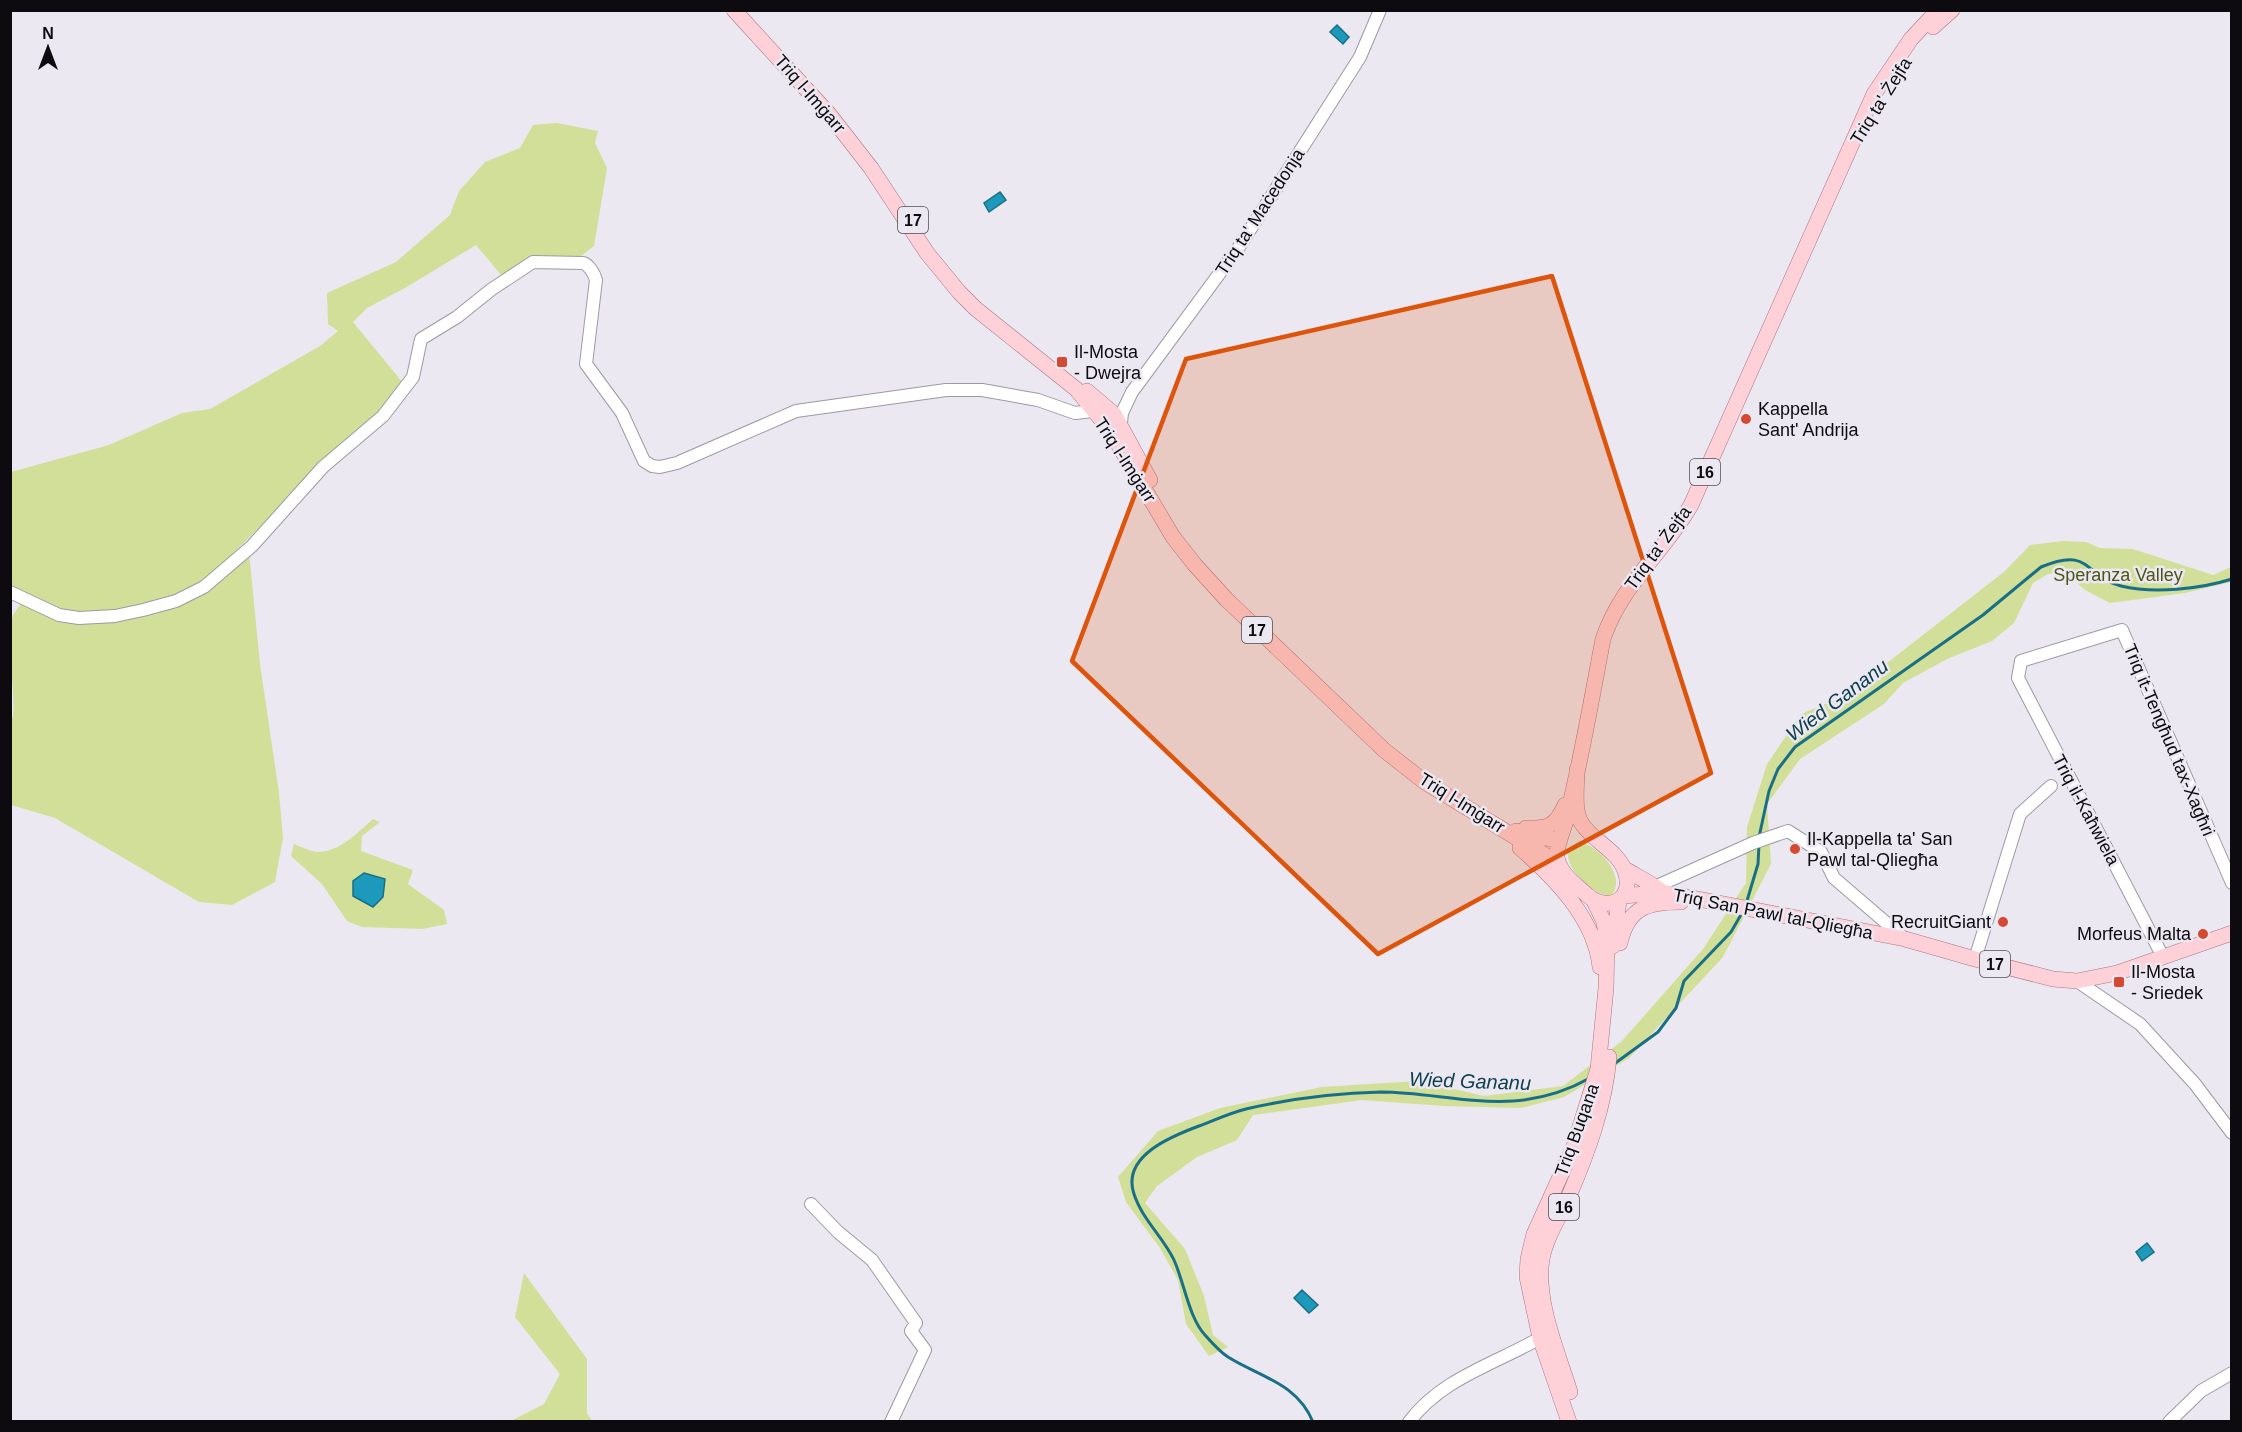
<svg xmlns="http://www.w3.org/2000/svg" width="2242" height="1432" viewBox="0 0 2242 1432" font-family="Arial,sans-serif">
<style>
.green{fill:#d1df98}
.water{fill:#1d9abb;stroke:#186f87;stroke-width:1.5}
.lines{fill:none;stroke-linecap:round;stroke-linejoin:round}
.stream{stroke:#186f87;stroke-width:3}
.minor-casing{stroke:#9d99a3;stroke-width:14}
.major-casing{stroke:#aa7680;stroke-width:16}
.minor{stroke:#fff;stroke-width:12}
.major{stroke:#fed0d7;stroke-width:15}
.marked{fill:#dd550c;fill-opacity:0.2;stroke:#dd550c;stroke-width:4.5;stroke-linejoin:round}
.poi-dot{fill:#d54933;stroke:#ece8f2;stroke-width:2}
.labels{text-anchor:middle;stroke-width:5;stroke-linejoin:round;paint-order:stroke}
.shield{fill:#ece8f2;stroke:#504d53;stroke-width:1.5}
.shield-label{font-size:16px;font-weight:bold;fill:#0d0b0f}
.street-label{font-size:18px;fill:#0d0b0f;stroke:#ece8f2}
.poi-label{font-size:18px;fill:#0d0b0f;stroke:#ece8f2;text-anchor:start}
.park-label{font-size:18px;fill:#4c5516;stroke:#ece8f2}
.water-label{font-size:20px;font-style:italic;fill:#0e404f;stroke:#ece8f2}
</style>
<rect width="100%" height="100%" fill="#ece8f2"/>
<path class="green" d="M557,123L598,131L595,143L607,168L594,246L580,257L532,258L502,276L476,245L405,288L367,308L353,322L403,383L382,418L313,471L264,523L202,584L163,603L131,611L59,614L11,587V472L109,445L182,413L210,409L320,346L338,331L328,324L327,293L396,262L450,215L459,191L485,162L520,148L533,125Z
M2063,541L2086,542L2100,548L2133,549L2213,575L2231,567V582L2185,593L2110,603L2085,590L2065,572L2048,574L2033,583L2014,623L1992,641L1947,659L1903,683L1884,704L1800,759L1767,804L1771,864L1723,957L1629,1058L1564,1097L1521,1108L1444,1106L1362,1100L1253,1115L1237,1140L1197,1157L1157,1186L1145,1203L1185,1249L1204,1296L1213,1335L1228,1347L1209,1356L1186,1324L1178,1280L1160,1248L1126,1202L1118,1177L1158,1131L1220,1108L1322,1087L1419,1081L1484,1096L1563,1086L1622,1041L1703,949L1746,883L1747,827L1767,764L1801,714L1846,695L2005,571L2030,545Z
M249,552L260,664L279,793L283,838L275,882L232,905L199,902L55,818L11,805L10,717H13C16,686 6,654 11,623C11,616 18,608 22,602L66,623L95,621L157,610L155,616L158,611Z
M373,819L380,822L362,836L361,851L413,870L408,884L444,910L447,924L422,929L362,927L347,921L322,884L291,856L294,844C301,847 310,851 317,852C340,852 357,833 373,819Z
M1579,841C1599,847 1628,876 1611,896C1591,894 1564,869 1568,848Z
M524,1273L587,1359V1413L592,1421H511L544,1404L560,1374L515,1317Z"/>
<path class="water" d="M1337,25L1349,37L1343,44L1330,32Z
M1000,192L1006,200L989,212L984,203Z
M364,873L385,879L383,897L373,907L353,896V881Z
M2147,1243L2154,1252L2142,1261L2136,1252Z
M1302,1290L1318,1305L1309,1313L1294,1298Z"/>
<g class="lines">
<path class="stream" d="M1759,837L1769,791L1778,769L1795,747L1983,615L2041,567C2092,546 2083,576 2121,586C2154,594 2200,589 2232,579
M1746,904L1758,864L1759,844
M1614,1064L1658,1032L1676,1008L1684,981L1731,932L1742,913
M1313,1422C1297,1383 1260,1377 1228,1357C1220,1352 1212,1343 1205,1335C1189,1318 1184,1282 1174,1260C1163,1237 1142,1219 1134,1194C1121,1156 1172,1136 1199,1126C1215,1120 1230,1113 1246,1109C1289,1099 1336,1093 1381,1092C1425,1092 1469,1104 1513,1101C1542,1099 1565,1092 1590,1078"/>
<defs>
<path id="minor" d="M1121,423L1122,413L1132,392L1239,247L1360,57L1380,10
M10,592L59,615L79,618L115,616L143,610L176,601L204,587L252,546L323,467L383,416L413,377L421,339L457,317L492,289L533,262L583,263C589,265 594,273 596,280L586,364L622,413L644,461L652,466L660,467L677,463L796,411L946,390H982L1038,400L1075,413L1093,411
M1657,886L1753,843L1788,831L1821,852L1834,878L1905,939
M2163,957L2018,678L2021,661L2122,630L2232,883
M1975,959L2020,814L2051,786
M2077,981L2140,1024L2195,1084L2232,1133
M811,1204L838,1232L872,1260L916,1323L911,1331L925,1350L891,1422
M1409,1422C1442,1378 1495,1364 1540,1338
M2169,1422L2201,1391L2232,1373"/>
<path id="major" d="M734,10L829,114L871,168L927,253L959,292L976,309L1076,389L1109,429L1173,537L1195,565L1226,599L1384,750L1426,783L1558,863
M1933,27L1952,10
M1087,391L1114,414L1150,480
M1577,770C1577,786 1573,811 1582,824C1593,841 1618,851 1625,871C1635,900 1608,913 1587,895C1576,885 1558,872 1557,856C1556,844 1566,825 1568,813C1582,755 1592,697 1603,639C1622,583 1663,554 1691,505L1874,94L1911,39L1938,10
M1526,828C1549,829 1556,825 1565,805
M1516,831L1532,836L1560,840
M1520,848C1555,878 1595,919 1600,967
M1625,869C1634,875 1657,886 1662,892
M1625,896L1662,892L1905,939L1975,959L2053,979L2077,981L2117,973L2232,933
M1620,943C1628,907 1648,902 1681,902
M1613,946L1619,901
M1570,1392C1558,1353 1535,1300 1542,1259C1546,1237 1560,1216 1569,1196C1588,1152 1605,1105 1609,1057
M1569,1422L1540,1338L1527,1277L1528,1259L1534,1234L1574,1146L1598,1069L1606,988L1607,940L1604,922L1594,901"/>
</defs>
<use href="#minor" class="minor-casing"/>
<use href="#major" class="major-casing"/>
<use href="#minor" class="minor"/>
<use href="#major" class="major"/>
</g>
<path class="marked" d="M1552,276L1711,773L1378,954L1072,661L1186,359Z"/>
<g class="poi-dot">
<rect x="1056" y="356" width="12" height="12" rx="3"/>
<circle cx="1746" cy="419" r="6"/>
<circle cx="1795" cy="849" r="6"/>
<circle cx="2003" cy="922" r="6"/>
<circle cx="2203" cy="934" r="6"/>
<rect x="2113" y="976" width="12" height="12" rx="3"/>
</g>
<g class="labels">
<g class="shield">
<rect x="898" y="207" width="30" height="26" rx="4.5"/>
<rect x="1690" y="459" width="30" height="26" rx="4.5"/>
<rect x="1242" y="617" width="30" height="26" rx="4.5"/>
<rect x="1980" y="951" width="30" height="26" rx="4.5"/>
<rect x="1549" y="1194" width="30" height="26" rx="4.5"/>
</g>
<g class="shield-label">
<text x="913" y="226">17</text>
<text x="1705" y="478">16</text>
<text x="1257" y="636">17</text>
<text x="1995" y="970">17</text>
<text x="1564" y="1213">16</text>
</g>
<g class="street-label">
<text transform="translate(810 94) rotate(49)" y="6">Triq l-Imġarr</text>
<text transform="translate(1881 101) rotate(-58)" y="6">Triq ta' Żejfa</text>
<text transform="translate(1260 212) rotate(-57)" y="6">Triq ta' Maċedonja</text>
<text transform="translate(1125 460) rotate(57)" y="6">Triq l-Imġarr</text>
<text transform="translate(1658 548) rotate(-54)" y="6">Triq ta' Żejfa</text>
<text transform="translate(2169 740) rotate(67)" y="6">Triq it-Tengħud tax-Xagħri</text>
<text transform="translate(1462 803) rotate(32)" y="6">Triq l-Imġarr</text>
<text transform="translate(2086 810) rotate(62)" y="6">Triq il-Kaħwiela</text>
<text transform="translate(1773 914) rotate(11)" y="6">Triq San Pawl tal-Qliegħa</text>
<text transform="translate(1577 1130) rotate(-70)" y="6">Triq Buqana</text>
</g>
<g class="poi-label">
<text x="1074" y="358">Il-Mosta<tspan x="1074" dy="21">- Dwejra</tspan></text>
<text x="1758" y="415">Kappella<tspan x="1758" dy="21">Sant' Andrija</tspan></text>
<text x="1807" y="845">Il-Kappella ta' San<tspan x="1807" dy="21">Pawl tal-Qliegħa</tspan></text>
<text x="1991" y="928" text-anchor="end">RecruitGiant</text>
<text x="2191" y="940" text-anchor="end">Morfeus Malta</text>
<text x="2131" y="978">Il-Mosta<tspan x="2131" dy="21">- Sriedek</tspan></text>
</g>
<g class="park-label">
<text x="2118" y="581">Speranza Valley</text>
</g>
<g class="water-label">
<text transform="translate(1837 700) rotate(-37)" y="7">Wied Gananu</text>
<text transform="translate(1470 1081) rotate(2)" y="7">Wied Gananu</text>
</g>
</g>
<rect width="2242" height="1432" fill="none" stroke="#0d0b0f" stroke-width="24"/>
<g transform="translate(48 48)" stroke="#ece8f2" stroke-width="4.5" paint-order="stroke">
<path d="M0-4.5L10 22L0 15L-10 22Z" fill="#0d0b0f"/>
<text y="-9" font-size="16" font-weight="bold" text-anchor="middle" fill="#0d0b0f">N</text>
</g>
</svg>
